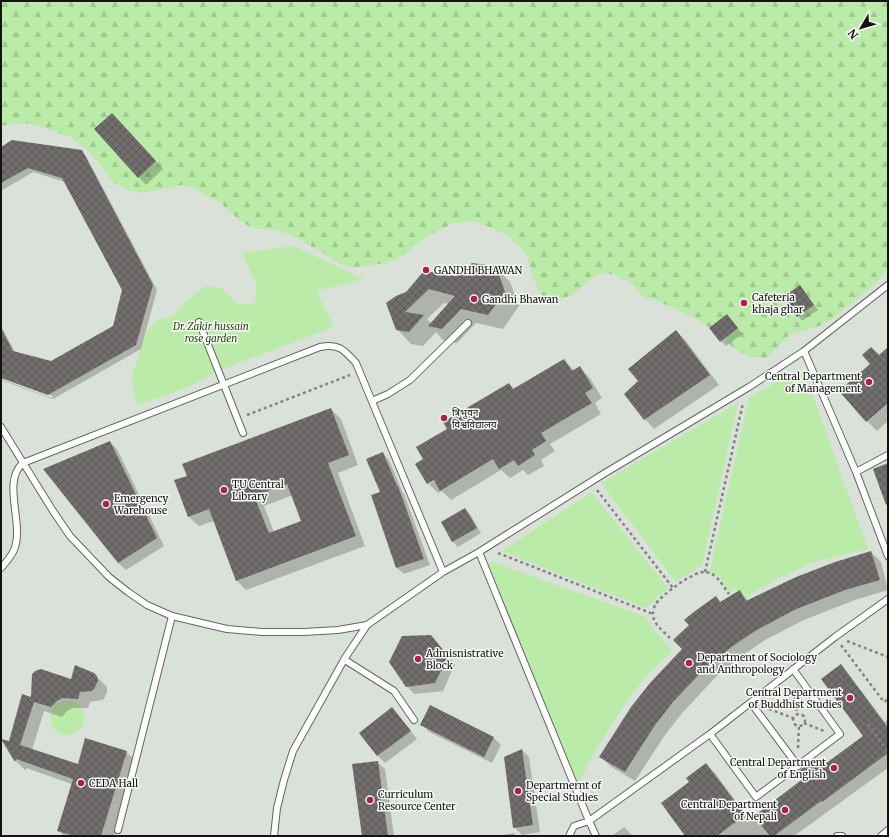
<svg xmlns="http://www.w3.org/2000/svg" width="889" height="837" viewBox="0 0 889 837" font-family="Merriweather,'Noto Sans Devanagari',serif">
<style>
.built{fill:#dae1d8}
.green{fill:#bbeba8}
.forest{fill:url(#forest-firs)}
.shadow{fill:#0003;fill-rule:evenodd}
.building{fill:url(#building-cross-hatch);fill-rule:evenodd}
.lines{fill:none;stroke-linecap:round;stroke-linejoin:round}
.lane-casing{stroke:#646663;stroke-width:8}
.path{stroke:#838482;stroke-width:2.5;stroke-dasharray:3 3;stroke-linecap:butt}
.lane{stroke:#fff;stroke-width:6}
.poi-dot{fill:#ae1e51;stroke:#f7f9f6;stroke-width:1.5}
.labels{text-anchor:middle;stroke-width:3;stroke-linejoin:round;paint-order:stroke}
.poi-label{font-size:10px;fill:#131312;stroke:#f7f9f6;text-anchor:start}
.park-label{font-size:10px;font-style:italic;fill:#244713;stroke:#f7f9f6}
</style>
<defs>
<pattern id="forest-firs" width="22" height="20" patternUnits="userSpaceOnUse"><rect width="22" height="20" fill="#bbeba8"/><path d="M5 1l3.5 6h-7zM16 11l3.5 6h-7z" fill="#a0c990"/></pattern>
<pattern id="building-cross-hatch" width="8" height="8" patternUnits="userSpaceOnUse"><rect width="8" height="8" fill="#726e6e"/><path d="M0 0l8 8M0 8l8-8" fill="none" stroke="#5c5959"/></pattern>
</defs>
<rect width="100%" height="100%" fill="#e9ece8"/>
<path class="built" d="M1,1H888V836H1Z"/>
<path class="green" d="M293,246L364,279L316,291L334,327L215,372C191,388 164,396 136,405L132,376L147,330L158,320L172,316L187,300L206,286L221,288L238,304H255L257,285L242,253Z
M794,372H800L806,377L868,549L810,563L776,580L743,598L735,588L728,592L718,574H709L749,398Z
M738,403L702,566L675,581L601,483Z
M591,492L668,588L646,608L502,551Z
M493,562L646,617L650,625L672,651L651,671L629,697L592,756L577,788L483,565Z
M50 718a17 17 0 1 1 34 0a17 17 0 1 1-34 0Z"/>
<path class="forest" d="M1,1H888V269L877,282L835,317L819,326L790,335L766,358L749,357L734,348L722,337L697,319L651,298H644L635,287L629,281L621,279L614,275L606,273L598,274L591,278L584,285L572,295L556,301L549,300L542,296L538,290L532,274L528,258L519,246L506,235L493,228L471,221L454,223L437,231L416,244L404,256L388,263L356,267L341,265L327,255L291,235L276,230L252,228L239,220L220,203L191,187L182,185L143,193L127,190L113,182L90,152L71,137L32,124L16,123L1,126Z"/>
<path class="shadow" d="M119,121L163,169L146,185L95,129Z
M1,148L81,151L86,156L157,290L141,349L53,399L1,380V379L52,398L53,396L1,376V326L15,352L51,362L114,326L123,290L65,182L33,172L1,191Z
M496,267L510,282L519,306L503,329L476,323L457,343L443,340L436,332L423,346L411,344L397,329L387,303L455,277ZM444,303L449,304L431,323L427,319Z
M800,286L818,310L802,321L798,316Z
M732,320L742,334L726,346L721,341Z
M676,331L686,341L719,385L654,429L645,419L639,381Z
M888,348V421L877,431L867,421L871,364Z
M564,360L574,370L580,368L590,378L602,398L595,403L601,414L550,444L555,451L541,460L544,466L528,475L523,470L510,478L501,470L451,500L442,491L438,493L428,483L424,460L449,429L509,384L514,389ZM439,478L429,484V481Z
M331,409L341,419L358,465L338,473L365,546L246,590L236,580L214,521L199,526L189,517L188,476ZM293,495L303,521L274,532L264,506Z
M110,442L117,449L164,546L126,570L118,563Z
M382,453L389,460L402,491L404,494L430,565L404,574L397,568L372,496L381,493Z
M465,509L470,514L481,533L458,547L453,542L442,523Z
M871,552L881,562L888,590L855,600L804,620L765,640L739,658L715,678L683,712L665,735L635,781L610,766L600,756L683,649L690,626L716,597L721,602L739,591L749,601Z
M431,636L455,664L443,691L414,694L407,686Z
M841,666L849,675L885,722L888,719V768L794,836H687L691,782L706,764L715,773L750,820L806,779L814,760L822,767L864,736Z
M94,674L107,687V692L104,699L102,700L90,702L88,708H73L67,711L62,717L44,711L32,750L78,765L126,752L137,762L114,836H64L58,830L72,784L26,768V771L16,761L3,741L9,743L32,698L72,680Z
M431,706L494,738L501,745L492,763L429,732L422,724Z
M392,708L417,739L385,763L378,756L361,733Z
M522,750L529,757L540,832L522,835L514,827Z
M377,762L385,769L394,836H363Z
M624,827L633,836H612Z
M514,833L516,836H497Z"/>
<path class="building" d="M112,113L156,161L138,178L94,129Z
M12,140L82,150L153,285L136,345L48,395L1,378V328L13,351L51,361L113,326L122,290L62,178L28,168L1,183V147Z
M472,263L496,266L505,292L488,315L461,309L442,329L428,326L455,296L429,289L405,312L424,315L409,332L396,330L386,303L396,296L406,292L424,271L455,276Z
M800,285L814,305L797,317L783,297Z
M727,314L738,328L720,342L709,328Z
M676,330L710,375L644,420L624,394L638,381L628,369Z
M871,347L879,355L888,347V403L866,422L839,391L870,364L862,355Z
M564,359L572,371L580,366L593,388L585,393L592,403L541,433L546,441L532,450L535,455L518,466L514,460L499,469L493,459L440,491L434,480L427,484L415,464L423,459L416,447L447,429L443,422L509,383L513,389Z
M331,408L349,455L328,463L356,536L236,581L209,509L188,517L174,480L187,476L182,464ZM287,484L301,521L269,533L254,496Z
M110,441L157,538L118,563L43,469Z
M383,452L397,486H398L424,559L396,568L371,495L380,492L366,459Z
M888,463V504L886,505L873,469Z
M465,508L477,528L452,542L441,522Z
M871,551L880,580L845,590L794,610L755,631L730,648L705,668L673,702L655,725L625,772L599,757L631,707L650,683L682,649L673,640L689,625L684,620L695,611L716,596L720,602L740,590L746,601L796,577L835,562Z
M431,635L448,656L435,683L406,687L389,662L402,636Z
M841,664L888,728V753L822,802L821,801L774,836H770L754,816L804,778L799,771L814,759L821,767L863,736L821,679Z
M75,665L94,673L97,676L98,681L94,689L92,691L80,692L78,699L62,698L57,701L51,707L34,702L20,745L78,764L85,738L127,751L101,836H75L57,831L73,779L16,759L15,762L1,739L9,741L22,694L31,697L32,674L35,671L41,669L71,679Z
M430,705L494,737L484,757L420,725Z
M392,707L411,731L377,756L359,733Z
M522,749L533,825L513,828L504,757Z
M378,761L388,836H362L352,764Z
M706,763L745,815L717,836H685L661,803L689,782L686,778Z"/>
<g class="lines">
<defs>
<path id="lane" d="M199,322L243,433
M804,351L856,472L888,556
M372,401L388,394L410,380L468,323
M1,427L53,511L70,536L109,577L128,592L147,605L172,616L227,629L262,632H304L338,630L367,625L443,572L479,552L605,473L749,387L804,351L888,285
M856,472L888,455
M479,552L589,821L710,734L835,637L888,599
M1,568C6,562 11,557 14,550C25,524 1,482 23,463L320,347C339,343 344,350 356,363L443,572
M345,660L394,691L414,720
M751,703L798,766
M710,734L756,797L840,734L793,669
M118,830L172,616
M274,836L277,808L284,780L293,751L345,658L367,625
M569,836L574,826L589,821L596,836
M837,836H842
M881,836L888,830"/>
</defs>
<use href="#lane" class="lane-casing"/>
<path class="path" d="M247,415L350,375
M597,490L673,588
M498,553L653,614
M705,572L743,403
M670,638C664,632 653,624 653,614C653,612 654,607 655,605C660,596 695,570 705,572C717,573 722,585 729,594
M847,641L888,657
M841,645L884,702L888,699
M794,690L797,714
M769,709L793,718
M793 720a6 6 0 1 1 12 0a6 6 0 1 1-12 0Z
M804,723L824,731
M868,724L888,752
M798,748L799,726"/>
<use href="#lane" class="lane"/>
</g>
<g class="poi-dot">
<circle cx="426" cy="270" r="4"/>
<circle cx="474" cy="299" r="4"/>
<circle cx="744" cy="303" r="4"/>
<circle cx="869" cy="382" r="4"/>
<circle cx="444" cy="418" r="4"/>
<circle cx="224" cy="490" r="4"/>
<circle cx="106" cy="504" r="4"/>
<circle cx="418" cy="659" r="4"/>
<circle cx="689" cy="663" r="4"/>
<circle cx="850" cy="698" r="4"/>
<circle cx="834" cy="768" r="4"/>
<circle cx="81" cy="783" r="4"/>
<circle cx="518" cy="791" r="4"/>
<circle cx="370" cy="800" r="4"/>
<circle cx="785" cy="810" r="4"/>
</g>
<g class="labels">
<g class="poi-label">
<text x="434" y="274">GANDHI BHAWAN</text>
<text x="752" y="301">Cafeteria<tspan x="752" dy="12">khaja ghar</tspan></text>
<text x="482" y="303">Gandhi Bhawan</text>
<text x="861" y="380" text-anchor="end">Central Department<tspan x="861" dy="12">of Management</tspan></text>
<text x="452" y="416">त्रिभुवन<tspan x="452" dy="12">विश्वविद्यालय</tspan></text>
<text x="232" y="488">TU Central<tspan x="232" dy="12">Library</tspan></text>
<text x="114" y="502">Emergency<tspan x="114" dy="12">Warehouse</tspan></text>
<text x="426" y="657">Admisnistrative<tspan x="426" dy="12">Block</tspan></text>
<text x="697" y="661">Department of Sociology<tspan x="697" dy="12">and Anthropology</tspan></text>
<text x="842" y="696" text-anchor="end">Central Department<tspan x="842" dy="12">of Buddhist Studies</tspan></text>
<text x="826" y="766" text-anchor="end">Central Department<tspan x="826" dy="12">of English</tspan></text>
<text x="89" y="787">CEDA Hall</text>
<text x="526" y="789">Departmernt of<tspan x="526" dy="12">Special Studies</tspan></text>
<text x="378" y="798">Curriculum<tspan x="378" dy="12">Resource Center</tspan></text>
<text x="777" y="808" text-anchor="end">Central Department<tspan x="777" dy="12">of Nepali</tspan></text>
</g>
<g class="park-label">
<text x="211" y="330">Dr. Zakir hussain<tspan x="211" dy="12">rose garden</tspan></text>
</g>
</g>
<rect width="889" height="837" fill="none" stroke="#131312" stroke-width="4"/>
<g transform="translate(861 28) rotate(232)" stroke="#f7f9f6" stroke-width="3" paint-order="stroke">
<path d="M0-3L7 15L0 10L-7 15Z" fill="#131312"/>
<text y="-6" font-size="11" font-weight="bold" text-anchor="middle" fill="#131312">N</text>
</g>
</svg>
